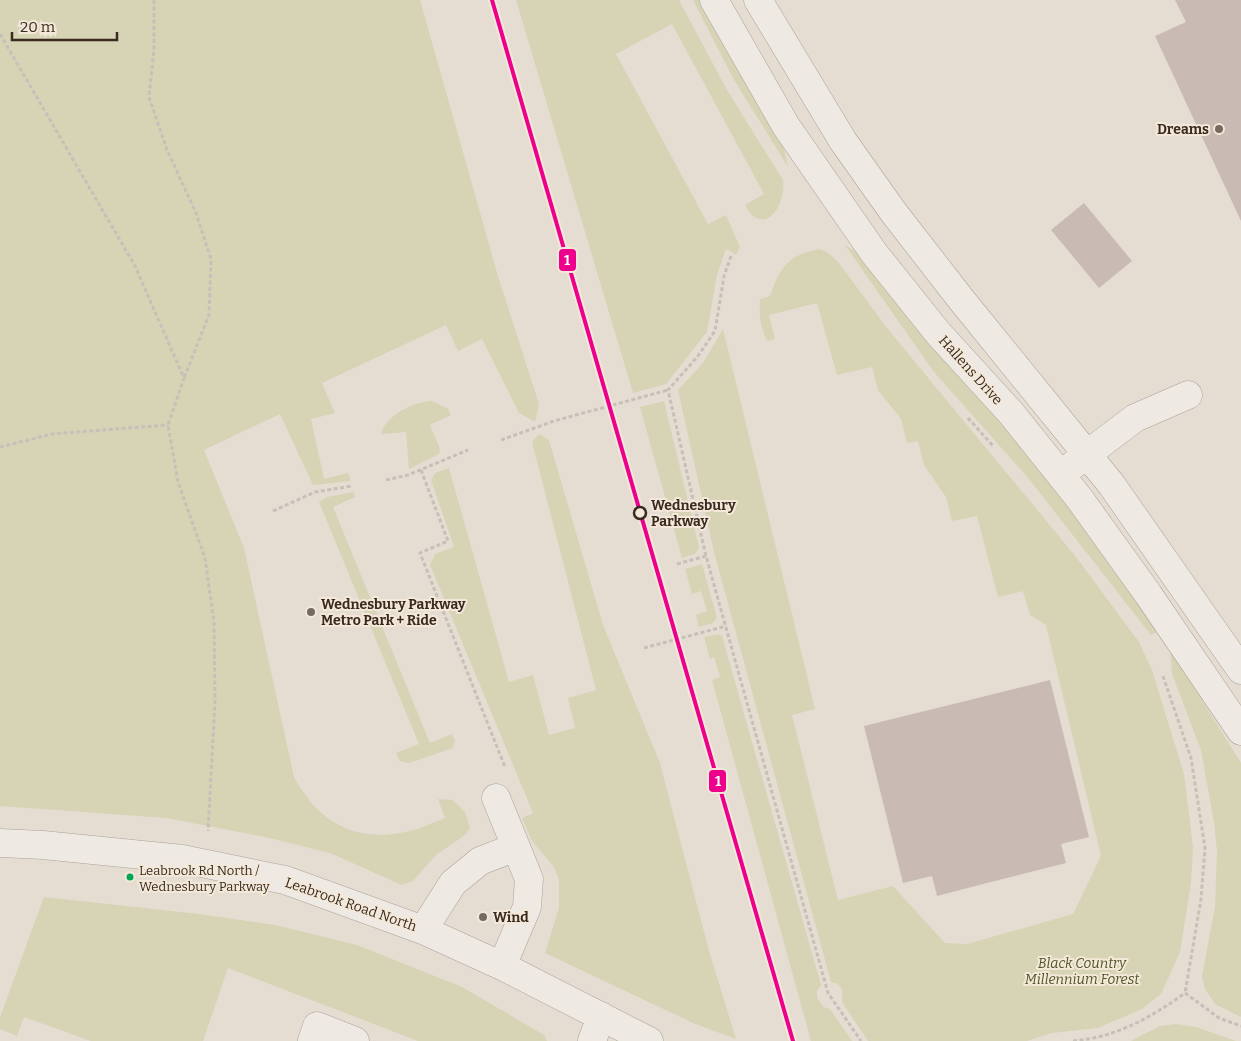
<svg xmlns="http://www.w3.org/2000/svg" width="1241" height="1041" viewBox="0 0 1241 1041" font-family="Bitter,serif">
<style>
.green{fill:#d7d3b5}
.building{fill:#c9bbb3}
.lines{fill:none;stroke-linecap:round;stroke-linejoin:round}
.minor-casing{stroke:#aba29a;stroke-width:29}
.path{stroke:#c6c0b9;stroke-width:3;stroke-dasharray:4 2.5;stroke-linecap:butt}
.minor{stroke:#eee9e3;stroke-width:28}
.tram-1-casing{stroke:#f4e9d9;stroke-width:8}
.tram-1{stroke:#ec008c;stroke-width:4}
.poi-dot{fill:#76695f;stroke:#f4e9d9;stroke-width:2}
.stop-dot{fill:#f4e9d9;stroke:#3a2a21;stroke-width:2.5}
.bus-dot{fill:#00a651;stroke:#f4e9d9;stroke-width:2}
.labels{text-anchor:middle;stroke-width:4;stroke-linejoin:round;paint-order:stroke}
.bus-label{font-size:13px;fill:#3a2a21;stroke:#f4e9d9;text-anchor:start}
.poi-label{font-size:14px;font-weight:bold;fill:#3a2a21;stroke:#f4e9d9;text-anchor:start}
.street-label{font-size:14px;fill:#3a2a21;stroke:#f4e9d9}
.stop-label{font-size:14px;font-weight:bold;fill:#3a2a21;stroke:#f4e9d9;text-anchor:start}
.park-label{font-size:14px;font-style:italic;fill:#505529;stroke:#f4e9d9}
.line-badge{stroke:#f4e9d9;stroke-width:2}
.badge-label{font-size:14px;text-anchor:middle;font-weight:bold;fill:#fff}
</style>
<rect width="100%" height="100%" fill="#e5ddd2"/>
<path class="green" d="M0,0H420L498,276L539,404L535,422L519,413L482,339L458,351L446,325L322,383L335,413L311,419L324,479L348,473L351,481L313,485L280,414L204,450L244,548L294,777C318,821 353,843 405,832C418,830 432,823 445,818L438,799L453,800L465,812L470,828L465,835L436,855L413,881L402,885L330,853L270,838L166,818L0,806Z
M516,0H679L727,90L783,180C786,206 764,239 745,205L764,194L672,24L616,54L708,224L726,215L740,247L736,255L726,249L717,275L707,332L666,384L633,393Z
M693,0H707L781,136L788,167L734,80Z
M845,245L861,255L1031,455L1158,631L1151,635L1029,479L934,372Z
M819,249L827,252L839,263L887,328L1076,557L1139,642L1152,670L1184,774L1193,848L1191,883L1180,952L1161,994L1142,1009L1098,1028L1052,1033L1027,1041H868L842,1002V989L838,984L831,982L714,552L678,390L703,363L723,329L815,709L792,715L838,900L893,886L945,943L967,944L1073,914L1101,856L1046,625L1030,615L1023,591L998,597L977,516L952,521L946,497L924,465L918,441L907,443L901,419L878,390L872,367L837,375L817,303L769,315L775,339L767,341C760,326 759,315 760,299L770,296C780,267 788,255 819,249Z
M432,401L448,409L451,415L430,425L440,449L439,454L409,469L406,432L381,434C386,415 413,402 432,401Z
M664,401L699,547L695,554L682,558L640,407Z
M539,434L549,440L603,625L660,763L709,951L736,1039L693,1023L545,953L559,908V879L553,866L532,841L522,818L533,813L430,565L435,554L454,547L431,480L435,473L449,468L509,682L533,675L549,735L575,728L568,698L596,690L532,442Z
M354,492L355,497L333,507L430,743L452,734L455,740L453,748L409,763L400,761L396,753L419,744L319,502L327,497Z
M702,564L717,618L713,623L699,627L696,615L707,611L701,591L692,594L685,569Z
M718,634L722,636L821,985L817,991V998L824,1007L830,1009L852,1041H811L712,680L720,677L714,657L710,659L704,637Z
M1170,649L1241,763V1017L1215,1004L1205,989L1202,976L1215,907L1217,851L1214,822L1201,750L1172,674Z
M44,897L199,914L275,925L357,945L462,987L544,1035L547,1041H418L228,968L203,1041H91L24,1017L17,1036L0,1029V1017Z
M1175,1024L1196,1027L1236,1041H1131L1160,1026Z"/>
<path class="building" d="M1175,0H1241V221L1155,36L1186,22Z
M1084,203L1132,261L1099,288L1051,230Z
M1050,680L1089,837L1061,844L1066,863L983,884L937,896L932,876L903,883L864,726Z"/>
<g class="lines">
<defs>
<path id="minor" d="M714,0L786,126L874,253L938,333L1011,413L1079,498L1148,594L1241,731
M758,0L843,141L894,213L960,298L1111,484L1241,670
M1073,465L1135,418L1188,395
M496,798L516,847
M0,843L43,845L182,859L285,880L423,930L502,966L649,1041
M423,930L453,883L480,861L516,847L529,879L527,907L502,966
M312,1041L317,1026L355,1041
M592,1041L601,1016"/>
</defs>
<use href="#minor" class="minor-casing"/>
<path class="path" d="M154,0V49L149,97L167,150L196,213L211,259L209,315L184,378
M0,34L135,266L184,378L168,425L178,482L205,558L214,622L215,702L208,831
M731,256L724,276L715,331L698,356L668,390L706,556L828,993L861,1041
M968,418L994,447
M501,440L554,421L668,390
M0,447L52,434L168,425
M421,470L448,541L420,553L505,767
M386,480L408,475L468,450
M273,511L315,492L352,486
M677,564L706,556
M644,648L726,626
M1163,676L1191,758L1205,848L1201,899L1185,993
M1185,993L1219,1018L1241,1026
M1073,1041C1117,1037 1150,1018 1185,993"/>
<use href="#minor" class="minor"/>
<defs>
<path id="tram-1" d="M492,0L793,1041"/>
</defs>
<use href="#tram-1" class="tram-1-casing"/>
<use href="#tram-1" class="tram-1"/>
</g>
<g class="poi-dot">
<circle cx="1219" cy="129" r="5"/>
<circle cx="311" cy="612" r="5"/>
<circle cx="483" cy="917" r="5"/>
</g>
<circle class="stop-dot" cx="640" cy="513" r="6"/>
<circle class="bus-dot" cx="130" cy="877" r="4.5"/>
<g class="labels">
<g class="bus-label">
<text x="139" y="875">Leabrook Rd North /<tspan x="139" dy="16">Wednesbury Parkway</tspan></text>
</g>
<g class="poi-label">
<text x="1209" y="134" text-anchor="end">Dreams</text>
<text x="321" y="609">Wednesbury Parkway<tspan x="321" dy="16">Metro Park + Ride</tspan></text>
<text x="493" y="922">Wind</text>
</g>
<g class="street-label">
<text transform="translate(971 370) rotate(48)" y="5">Hallens Drive</text>
<text transform="translate(351 904) rotate(19)" y="5">Leabrook Road North</text>
</g>
<g class="stop-label">
<text x="651" y="510">Wednesbury<tspan x="651" dy="16">Parkway</tspan></text>
</g>
<g class="park-label">
<text x="1082" y="968">Black Country<tspan x="1082" dy="16">Millennium Forest</tspan></text>
</g>
</g>
<g class="line-badge">
<rect x="558" y="248" width="19" height="24" rx="5" fill="#ec008c"/>
<rect x="708" y="769" width="19" height="24" rx="5" fill="#ec008c"/>
</g>
<g class="badge-label">
<text x="567" y="265">1</text>
<text x="718" y="786">1</text>
</g>
<path d="M12 32v8h105v-8" fill="none" stroke="#3a2a21" stroke-width="2.5"/>
<text x="20" y="32" font-size="15" fill="#3a2a21" stroke="#f4e9d9" stroke-width="4" paint-order="stroke">20 m</text>
</svg>
